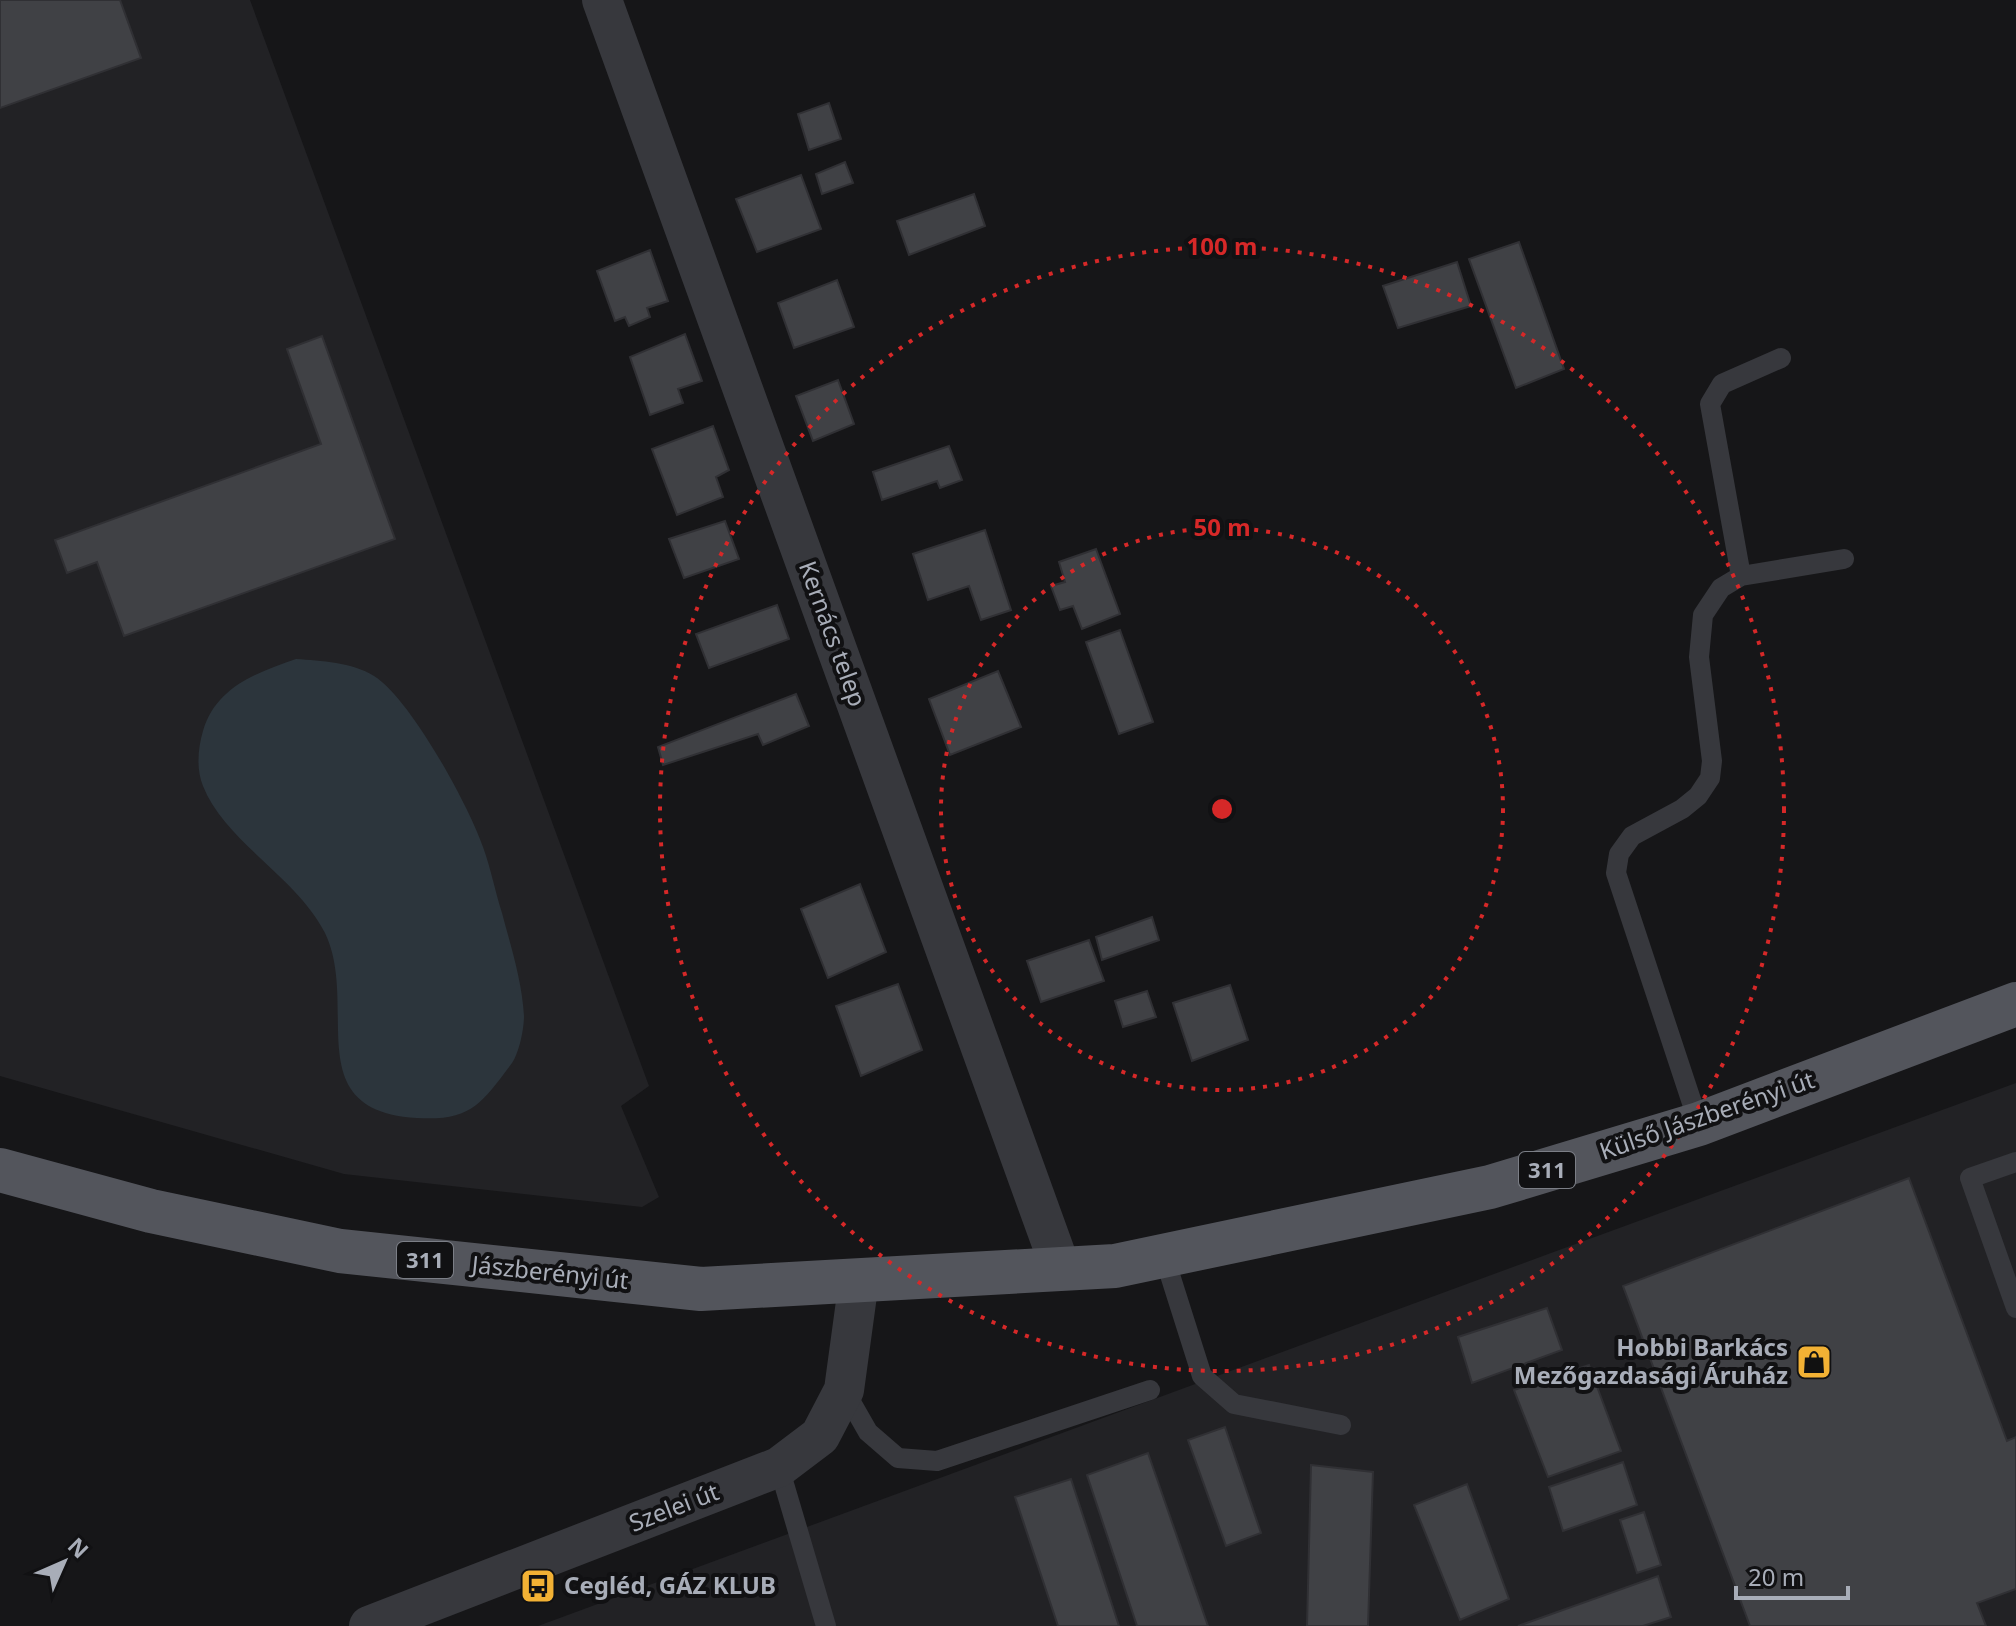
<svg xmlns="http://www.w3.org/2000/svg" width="2016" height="1626" viewBox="0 0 2016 1626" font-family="'Noto Sans',sans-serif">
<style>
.built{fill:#222225}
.water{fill:#2c353c}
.building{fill:#404145;stroke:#303034;stroke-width:2}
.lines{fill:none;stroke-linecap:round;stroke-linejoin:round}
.lane{stroke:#37383d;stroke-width:20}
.street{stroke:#37383d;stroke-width:40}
.primary{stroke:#53555c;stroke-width:44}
.ring{fill:none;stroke:#d62828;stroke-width:4;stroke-dasharray:4 8}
.labels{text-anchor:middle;stroke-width:8;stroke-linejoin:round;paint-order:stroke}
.shield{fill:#111113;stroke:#7b7e86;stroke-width:2}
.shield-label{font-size:22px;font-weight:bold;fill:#a8adb8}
.street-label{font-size:24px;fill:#a8adb8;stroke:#111113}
.poi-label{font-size:24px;font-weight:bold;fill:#a8adb8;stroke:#111113;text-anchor:end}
.centre{fill:#d62828;stroke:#111113;stroke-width:4}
.ring-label{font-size:24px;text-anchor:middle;font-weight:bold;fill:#d62828;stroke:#111113;stroke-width:8;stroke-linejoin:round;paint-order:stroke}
</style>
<rect width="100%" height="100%" fill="#161618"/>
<path class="built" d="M0,0H250L649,1086L621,1106L659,1197L642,1207L344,1174L0,1076Z
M2016,1083V1626H538L1551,1253Z"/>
<path class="water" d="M296,659C321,661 352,662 374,676C410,698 469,806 483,847C491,869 495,891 502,913C511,947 522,981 524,1016C524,1029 519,1053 512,1063C481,1104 471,1121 417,1118C297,1111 360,1006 325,933C297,877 225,842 203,786C196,769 198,748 203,731C216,687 256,673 296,659Z"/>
<path class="building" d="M0,0H120L141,58L0,108Z
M829,103L841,139L809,150L798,114Z
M845,162L853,183L822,194L816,174Z
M801,175L821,229L757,252L736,199Z
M974,194L985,226L909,255L897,221Z
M1519,242L1564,369L1516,388L1469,259Z
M650,250L668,301L647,308L650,317L629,326L625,317L615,321L597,271Z
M1457,262L1471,306L1398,328L1383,286Z
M837,280L854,327L794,348L778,303Z
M685,334L702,381L678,389L683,403L650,415L630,357Z
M322,336L395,539L124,636L97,562L67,573L55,540L321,444L287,349Z
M838,380L854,424L813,441L796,396Z
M713,426L729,470L716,477L723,497L677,515L652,449Z
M949,446L962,480L940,488L937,481L882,500L873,472Z
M725,521L739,559L684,578L669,539Z
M985,530L1011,610L981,620L969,586L928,600L913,554Z
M1096,549L1120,614L1082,629L1073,606L1060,610L1051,586L1065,582L1059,562Z
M777,605L789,639L709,668L696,634Z
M1120,630L1153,722L1119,734L1086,642Z
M998,671L1021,727L950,755L929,699Z
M796,694L809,726L763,745L758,734L663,765L658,747Z
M860,884L886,952L828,978L801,909Z
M1152,917L1159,940L1102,960L1096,937Z
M1089,940L1104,981L1041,1002L1027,961Z
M898,984L922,1050L861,1076L836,1006Z
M1230,985L1248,1040L1192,1061L1173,1003Z
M1147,991L1156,1017L1123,1027L1115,1001Z
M1909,1178L2007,1441L2016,1437V1589L1977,1603L1986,1626H1750L1623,1286Z
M1547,1308L1562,1350L1472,1383L1458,1337Z
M1589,1365L1621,1451L1548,1477L1514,1390Z
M1225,1427L1261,1533L1226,1546L1188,1440Z
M1148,1453L1208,1626H1137L1087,1475Z
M1623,1462L1637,1505L1563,1531L1549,1487Z
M1311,1465L1373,1472L1368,1626H1307Z
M1071,1479L1119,1626H1058L1015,1497Z
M1467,1484L1509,1599L1460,1620L1414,1505Z
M1644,1512L1661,1565L1637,1573L1620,1520Z
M1658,1576L1671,1617L1643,1626H1518Z"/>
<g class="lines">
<path class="lane" d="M1741,576L1710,404L1722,384L1781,358
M1699,1124L1616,873L1619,854L1632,836L1682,809L1698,796L1710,778L1712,761L1699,657L1703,615L1721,588L1741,576L1844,559
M2016,1162L1970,1178L2016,1308
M1164,1256L1202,1376L1234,1404L1341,1425
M844,1390L868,1432L898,1458L937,1461L1150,1390
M779,1467L826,1626"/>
<path class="street" d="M602,0L1061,1269
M369,1626L779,1467L820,1436L844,1390L859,1280"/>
<path class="primary" d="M0,1170L151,1211L340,1251L701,1289L1115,1266L1490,1187L1699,1124L2016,1004"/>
</g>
<g class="ring">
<circle cx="1222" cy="809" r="281"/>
<circle cx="1222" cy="809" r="562"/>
</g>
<defs>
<symbol id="shop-square" viewBox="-11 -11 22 22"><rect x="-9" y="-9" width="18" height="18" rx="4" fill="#f2b134" stroke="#111113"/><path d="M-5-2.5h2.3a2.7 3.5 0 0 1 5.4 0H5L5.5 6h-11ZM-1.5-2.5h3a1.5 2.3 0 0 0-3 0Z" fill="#111"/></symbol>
<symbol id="bus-square" viewBox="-11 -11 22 22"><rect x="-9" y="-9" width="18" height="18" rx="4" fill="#f2b134" stroke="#111113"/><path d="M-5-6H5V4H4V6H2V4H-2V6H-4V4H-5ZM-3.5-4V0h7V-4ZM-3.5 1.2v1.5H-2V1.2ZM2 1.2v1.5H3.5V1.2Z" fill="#111"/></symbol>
</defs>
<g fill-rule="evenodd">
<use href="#shop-square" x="1794" y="1342" width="40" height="40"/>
<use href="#bus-square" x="518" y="1566" width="40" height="40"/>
</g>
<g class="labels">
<g class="shield">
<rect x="1519" y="1152" width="56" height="36" rx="6"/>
<rect x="397" y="1242" width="56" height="36" rx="6"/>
</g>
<g class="shield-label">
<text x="1547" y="1178">311</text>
<text x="425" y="1268">311</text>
</g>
<g class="street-label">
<text transform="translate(832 634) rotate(70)" y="8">Kernács telep</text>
<text transform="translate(1707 1116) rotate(-19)" y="8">Külső Jászberényi út</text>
<text transform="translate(550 1273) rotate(6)" y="8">Jászberényi út</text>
<text transform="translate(674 1508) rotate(-21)" y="8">Szelei út</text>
</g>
<g class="poi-label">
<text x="1788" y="1356">Hobbi Barkács<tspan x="1788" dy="28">Mezőgazdasági Áruház</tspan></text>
<text x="564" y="1594" text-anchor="start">Cegléd, GÁZ KLUB</text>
</g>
</g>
<circle cx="1222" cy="809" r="12" class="centre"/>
<g class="ring-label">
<text x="1222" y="255">100 m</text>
<text x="1222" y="536">50 m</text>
</g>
<g transform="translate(64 1562) rotate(45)" stroke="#111113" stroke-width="6" paint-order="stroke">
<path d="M0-6L14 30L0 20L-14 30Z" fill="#a8adb8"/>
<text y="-12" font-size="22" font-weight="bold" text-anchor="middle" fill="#a8adb8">N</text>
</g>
<path d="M1736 1586v12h112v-12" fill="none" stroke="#a8adb8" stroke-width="4"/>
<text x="1748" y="1586" font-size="24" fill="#a8adb8" stroke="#111113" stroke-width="6" paint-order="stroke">20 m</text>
</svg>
